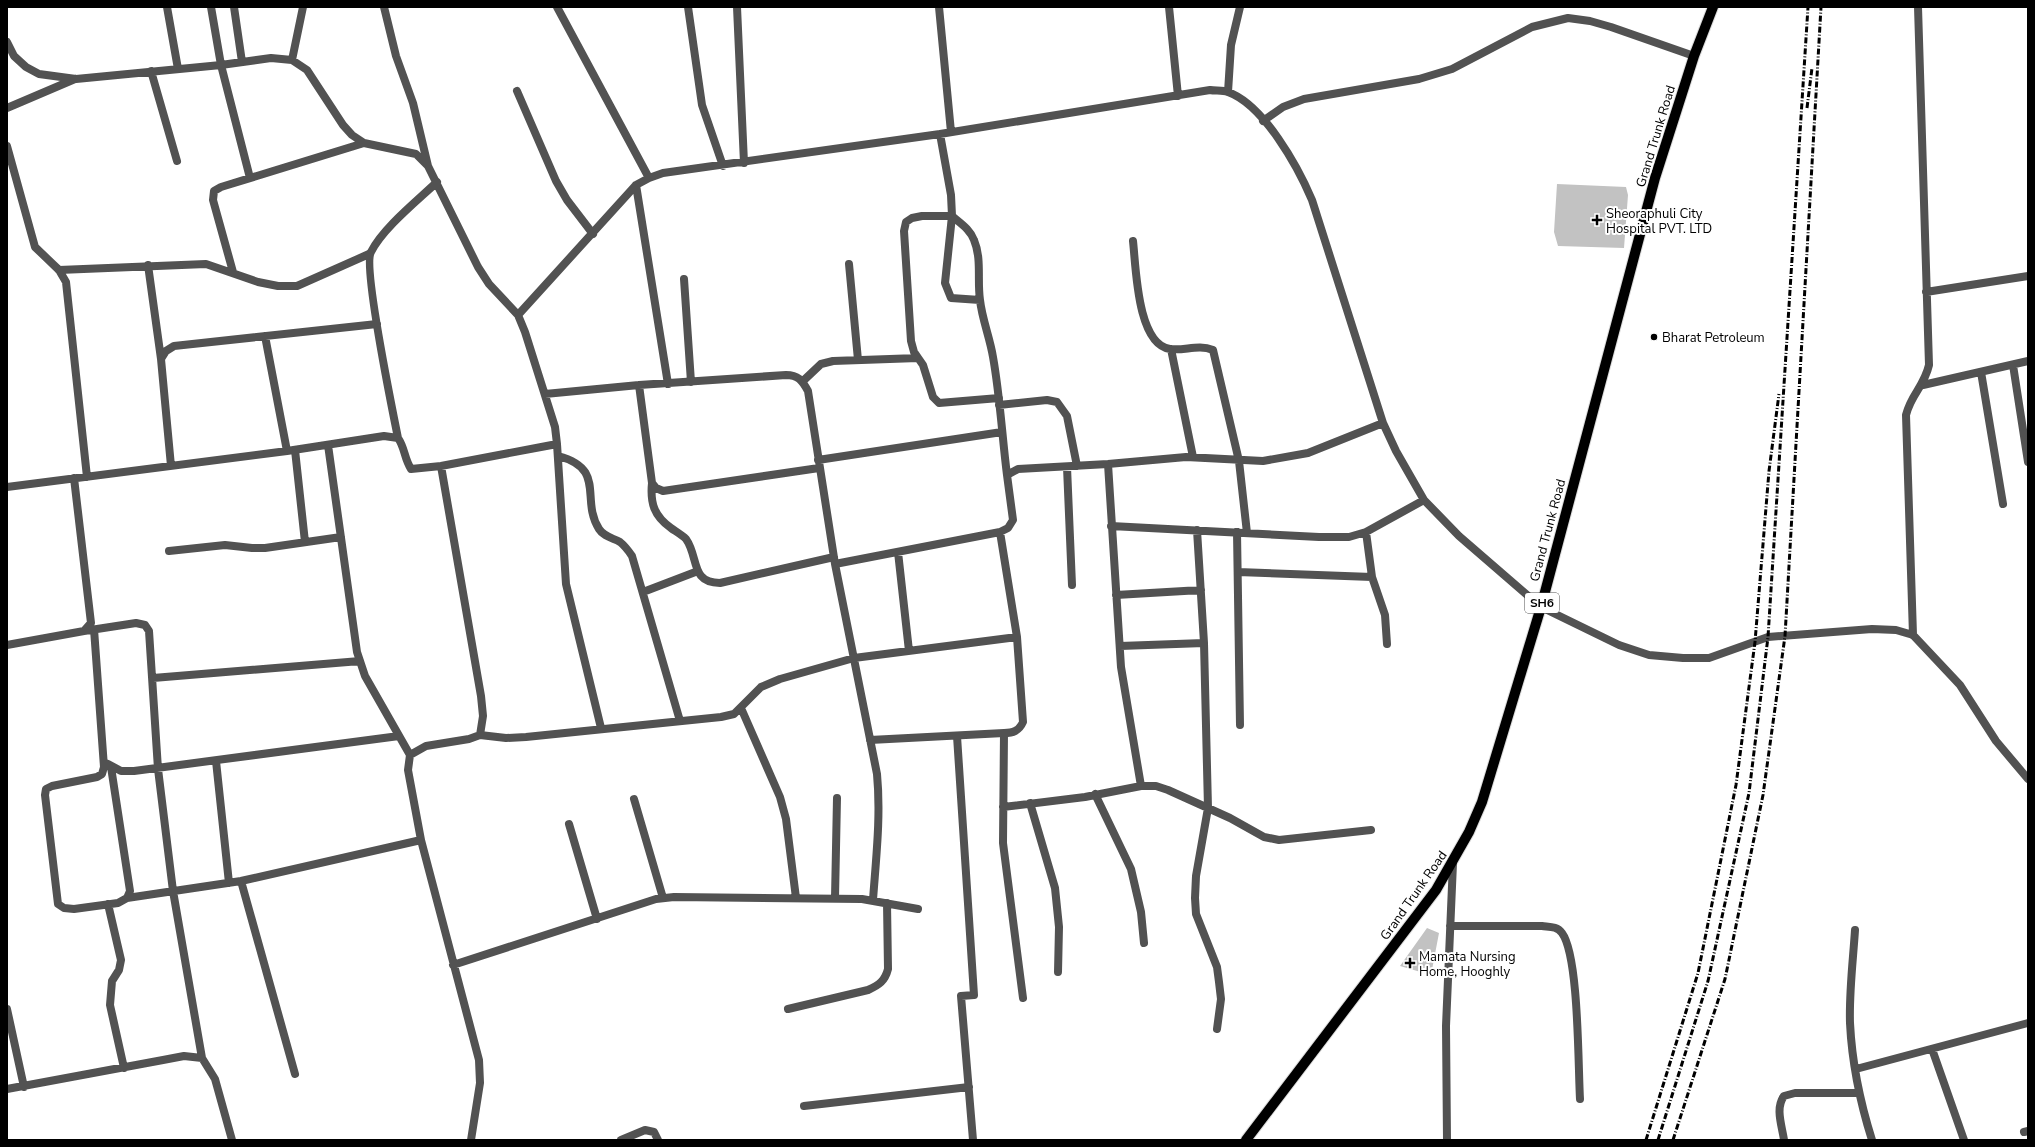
<svg xmlns="http://www.w3.org/2000/svg" width="2035" height="1147" viewBox="0 0 2035 1147" font-family="'Nunito Sans',sans-serif">
<style>
.building{fill:#c2c2c2}
.lines{fill:none;stroke-linecap:round;stroke-linejoin:round}
.primary-casing{stroke:#dbdbdb;stroke-width:12}
.street{stroke:#525252;stroke-width:8}
.primary{stroke:#000;stroke-width:10}
.rail{stroke:#000;stroke-width:3;stroke-dasharray:6 2 1 2;stroke-linecap:butt}
.poi-dot{fill:#000;stroke:#fff;stroke-width:1.5}
.labels{text-anchor:middle;stroke-width:4;stroke-linejoin:round;paint-order:stroke}
.shield{fill:#fff;stroke:#4c4c4c;stroke-width:1}
.shield-label{font-size:12px;font-weight:bold;fill:#000}
.street-label{font-size:13px;fill:#000;stroke:#fff}
.poi-label{font-size:13px;fill:#000;stroke:#fff;text-anchor:start}
</style>
<rect width="100%" height="100%" fill="#fff"/>
<path class="building" d="M1557,184L1626,187L1628,195L1624,248L1558,246L1554,232Z
M1427,928L1439,933L1431,975L1400,966Z"/>
<g class="lines">
<defs>
<path id="primary" d="M1246,1140L1436,890L1469,832L1482,802L1541,607L1655,178L1694,56L1713,7"/>
</defs>
<use href="#primary" class="primary-casing"/>
<path class="street" d="M167,7L178,69
M211,7L221,65L250,178
M234,7L242,62
M384,7L396,56L413,103L428,166
M557,7L649,178
M688,7L702,105L723,166
M737,7L744,163
M939,7L951,132
M1169,7L1178,96
M7,42L14,56L26,67L39,74L76,79L221,65L271,58L292,60L307,70L343,125L352,135L364,143L416,154L428,166L478,267L489,284L518,315L525,332L555,427L557,444L441,466L411,469C404,458 405,448 398,438L384,436L287,451L7,487
M292,60L303,7
M151,71L177,161
M517,91L556,181L567,200L593,234
M1228,92L1231,45L1240,7
M7,108L75,79
M1263,121L1283,107L1304,99L1419,79L1452,69L1532,27L1568,18L1590,21L1611,27L1694,56
M940,134L951,195L952,216L945,283L951,298L980,300
M7,146L35,247L59,270L66,282L87,477
M636,185L668,384
M1133,241C1136,267 1137,344 1170,349C1185,351 1198,344 1213,350L1239,461L1247,533
M849,264L858,360
M148,265L161,359
M59,270L206,264L258,282L278,286H297L369,254
M233,272L213,200L214,191L221,187L364,143
M684,279L691,382
M1926,292L2028,276
M518,315L636,185L649,178L663,173L940,134L1210,90C1215,91 1223,90 1228,92C1264,105 1298,167 1312,200L1383,423L1396,451L1424,500L1459,536L1541,607L1619,645L1649,655L1683,658H1709L1768,637L1872,629L1896,630L1913,635L1960,685L1996,741L2028,779
M265,336L287,451
M1171,349L1193,457
M2013,365L2028,462
M1981,372L2003,504
M803,381L821,364L833,361L918,358
M639,385L652,483L656,488L663,491L819,468
M1923,385L2028,361
M545,394L639,385L786,375C798,375 802,380 808,391L835,564L877,774C881,816 876,858 873,900
M999,398L939,403L933,397L923,365L914,352L911,341L904,231L906,222L912,218L922,216H952C960,223 970,229 974,240C982,259 977,280 980,300C982,319 990,338 993,357C1000,396 1002,436 1007,475
M999,405L1047,400L1057,402L1067,416L1077,466
M398,438C393,413 363,266 371,252C383,228 417,201 437,182
M557,444L566,584L601,728
M328,445L357,652L365,676L410,755
M295,450L305,542
M558,456C607,469 580,499 599,529C604,537 613,538 620,542C625,546 628,550 632,556L680,721
M818,460L1002,432
M1108,464L1121,667L1141,786
M171,466L161,359L166,351L174,346L377,324
M441,466L481,696L483,716L480,735L469,739L426,746L410,755L408,770L421,840L479,1060L480,1083L471,1140
M1067,467L1072,585
M652,483C650,503 654,516 671,528C675,531 682,535 686,539C699,557 690,583 720,583L834,557
M1111,526L1319,537H1349L1366,532L1424,500
M1197,530L1204,643L1208,808L1196,876L1195,898L1196,914L1217,967L1219,982L1221,999L1217,1029
M1237,532L1240,725
M1366,532L1372,577L1385,615L1387,644
M169,551L225,545L252,548H265L341,537
M898,552L909,651
M835,564L1000,532L1008,528L1013,520L1007,475L1018,469L1108,464L1186,457L1263,461L1308,453L1383,423
M1238,572L1372,577
M643,592L698,571
M1116,595L1201,590
M94,629L104,767L102,774L97,777L52,786L46,789L45,795L58,904L64,908L74,909L118,903L127,898L130,891L111,767
M84,631L136,623L145,625L149,631L158,769L173,891L202,1058
M1913,635L1906,415C1911,394 1924,387 1929,365L1918,7
M7,645L84,631L91,623L74,478
M1120,646L1204,643
M153,678L360,661
M741,708L780,797L786,819L796,898
M1004,733L1003,843L1023,998
M480,735L506,738L526,737L721,717L734,714L761,687L780,679L854,658L1017,637
M957,736L974,995L961,996L973,1140
M870,740L1004,733C1013,733 1019,731 1023,722L1017,637L1000,532
M216,761L229,883
M108,764L121,771H134L399,736
M1095,794L1131,869L1141,912L1144,943
M634,799L663,898
M1030,803L1055,888L1059,927L1058,972
M1003,807L1085,797L1141,786H1156L1168,790L1230,818L1264,837L1279,840L1371,830
M569,824L597,919
M241,881L295,1074
M127,898L241,881L421,840
M835,898L837,798
M108,904L121,960L119,970L112,981L110,1005L124,1068
M1450,926H1542C1549,927 1557,926 1562,933C1579,956 1578,1065 1580,1099
M1855,930C1853,961 1849,992 1850,1023C1852,1063 1860,1102 1872,1140
M453,965L656,899L674,897L862,899L918,909
M7,1009L24,1087
M788,1009L868,990C879,985 885,981 888,969L887,903
M1932,1049L1964,1140
M1856,1069L2028,1023
M7,1089L163,1060L184,1056L202,1058L215,1079L232,1140
M804,1106L969,1087
M2024,1132L2028,1131
M621,1140L645,1130L654,1132L658,1140
M1447,1140L1446,1026L1453,863
M1784,1140C1782,1126 1775,1108 1784,1096L1795,1093H1858"/>
<use href="#primary" class="primary"/>
<path class="rail" d="M1807,108L1812,68
M1646,1140L1698,973L1736,785L1755,642L1769,471L1779,394
M1658,1140L1708,981L1749,793L1768,637L1808,7
M1673,1140L1725,979L1763,795L1785,636L1821,7"/>
</g>
<g class="poi-dot">
<path d="M1595 214h4v4h4v4h-4v4h-4v-4h-4v-4h4z"/>
<circle cx="1654" cy="337" r="4"/>
<path d="M1408 957h4v4h4v4h-4v4h-4v-4h-4v-4h4z"/>
</g>
<g class="labels">
<rect class="shield" x="1525" y="593" width="34" height="20" rx="3"/>
<g class="shield-label">
<text x="1542" y="607">SH6</text>
</g>
<g class="street-label">
<text transform="translate(1655 136) rotate(-73)" y="5">Grand Trunk Road</text>
<text transform="translate(1547 530) rotate(-75)" y="5">Grand Trunk Road</text>
<text transform="translate(1413 895) rotate(-55)" y="5">Grand Trunk Road</text>
</g>
<g class="poi-label">
<text x="1606" y="218">Sheoraphuli City<tspan x="1606" dy="15">Hospital PVT. LTD</tspan></text>
<text x="1662" y="342">Bharat Petroleum</text>
<text x="1419" y="961">Mamata Nursing<tspan x="1419" dy="15">Home, Hooghly</tspan></text>
</g>
</g>
<rect width="2035" height="1147" fill="none" stroke="#000000" stroke-width="16"/>
</svg>
